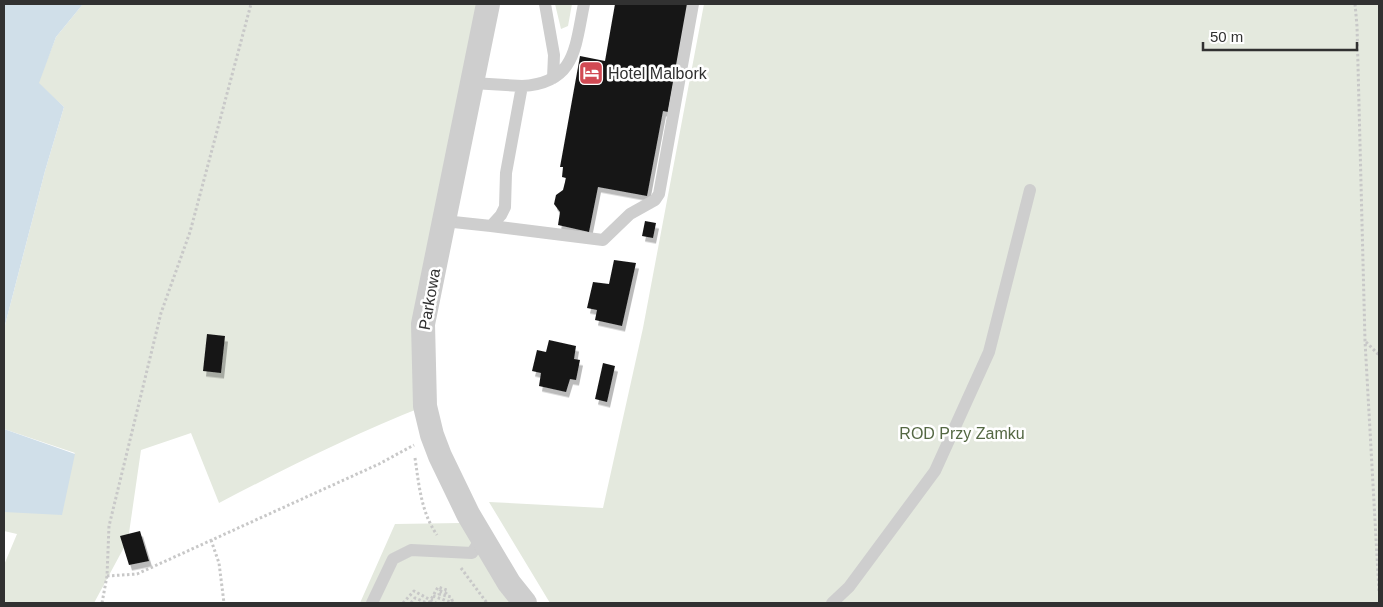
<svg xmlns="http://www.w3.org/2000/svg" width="1383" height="607" viewBox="0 0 1383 607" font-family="Helvetica,sans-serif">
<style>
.green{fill:#e4e9de}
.water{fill:#d0dfe9}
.building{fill:#181818;filter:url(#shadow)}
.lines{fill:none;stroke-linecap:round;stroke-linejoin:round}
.path{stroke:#c8c8c8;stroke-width:3;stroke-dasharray:2.5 2.5;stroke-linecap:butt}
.lane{stroke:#cecece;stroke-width:12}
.street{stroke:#cecece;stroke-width:24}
.labels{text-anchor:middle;stroke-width:5;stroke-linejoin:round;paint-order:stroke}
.poi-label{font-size:16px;fill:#313131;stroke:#fff;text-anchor:start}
.street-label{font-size:16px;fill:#313131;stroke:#fff}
.park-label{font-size:16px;fill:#546843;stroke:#fff}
</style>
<defs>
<filter id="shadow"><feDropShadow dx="3" dy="5.5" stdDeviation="0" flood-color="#0004"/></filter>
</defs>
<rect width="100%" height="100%" fill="#fff"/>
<path class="green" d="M83,4H488L452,179L425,406C354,434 286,468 219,503L191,433L141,450L128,540L94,603H4V565L17,534L4,531V512H22L75,453L4,429V329L45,171L64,107L38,83L56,37Z
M555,4H572L568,26L561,29Z
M704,4H1379V603H550L489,502L603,508L643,328Z
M461,523L521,603H360L395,524Z"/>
<path class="water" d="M4,4H83L56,37L39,83L64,107L45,171L4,329Z
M4,429L75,454L62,515L4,512Z"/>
<path class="building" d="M615,4H688L668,112L663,111L647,196L598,187L589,232L558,225L560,212L554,204L556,195L563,190L566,178L562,177L563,167H560L580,56L605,61Z
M645,221L656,223L653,238L642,236Z
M614,260L636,263L622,326L595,320L597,310L587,308L593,282L609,284Z
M207,334L225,336L221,373L203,371Z
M549,340L576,346L574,359L580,360L576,380L570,379L566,392L539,386L541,373L532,371L537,350L546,352Z
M603,363L615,366L607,402L595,399Z
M140,531L149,561L129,565L120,536Z"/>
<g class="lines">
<path class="path" d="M1355,4L1357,26L1365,341L1379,592
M1366,342L1379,355
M415,458C419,485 421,512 437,535
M211,540L219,563L224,603
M461,568L487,603
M107,576L137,574L379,464L414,445
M433,596L453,603
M102,603L107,576L109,526L161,313L190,232L251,4
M403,603L414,591L436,603
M411,603L415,598L427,603
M429,603L438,587L447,590L446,593L440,591L439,594L451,597L453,603"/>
<path class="lane" d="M545,4L554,55L553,78
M522,86C576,83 575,47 584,4
M444,221L491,226L501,215L505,207L506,173L522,86L472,83
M491,226L603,240L630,214L655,200L659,194L693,4
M372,603L393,559L411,550L472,553L482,537
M832,603L849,587L935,471L989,352L1030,190"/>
<path class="street" d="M488,4L423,324L425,406L432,435L440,456L468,514L509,583L525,603"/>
</g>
<defs>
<symbol id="hotel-square" viewBox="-11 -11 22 22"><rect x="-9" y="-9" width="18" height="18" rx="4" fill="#d14a54" stroke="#fff"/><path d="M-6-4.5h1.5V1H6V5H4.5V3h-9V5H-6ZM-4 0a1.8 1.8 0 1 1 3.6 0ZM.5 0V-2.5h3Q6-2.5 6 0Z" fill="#fff"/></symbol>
</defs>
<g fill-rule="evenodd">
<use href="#hotel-square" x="577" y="59" width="28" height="28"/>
</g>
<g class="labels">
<g class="poi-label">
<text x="608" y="79">Hotel Malbork</text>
</g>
<g class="street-label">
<text transform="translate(429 299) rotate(-80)" y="6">Parkowa</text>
</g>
<g class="park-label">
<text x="962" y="439">ROD Przy Zamku</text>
</g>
</g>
<rect width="1383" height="607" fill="none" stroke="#313131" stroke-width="10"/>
<path d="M1203 42v8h154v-8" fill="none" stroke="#313131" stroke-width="2.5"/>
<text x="1210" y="42" font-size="15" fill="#313131" stroke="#ffffff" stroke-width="4" paint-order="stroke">50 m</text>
</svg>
